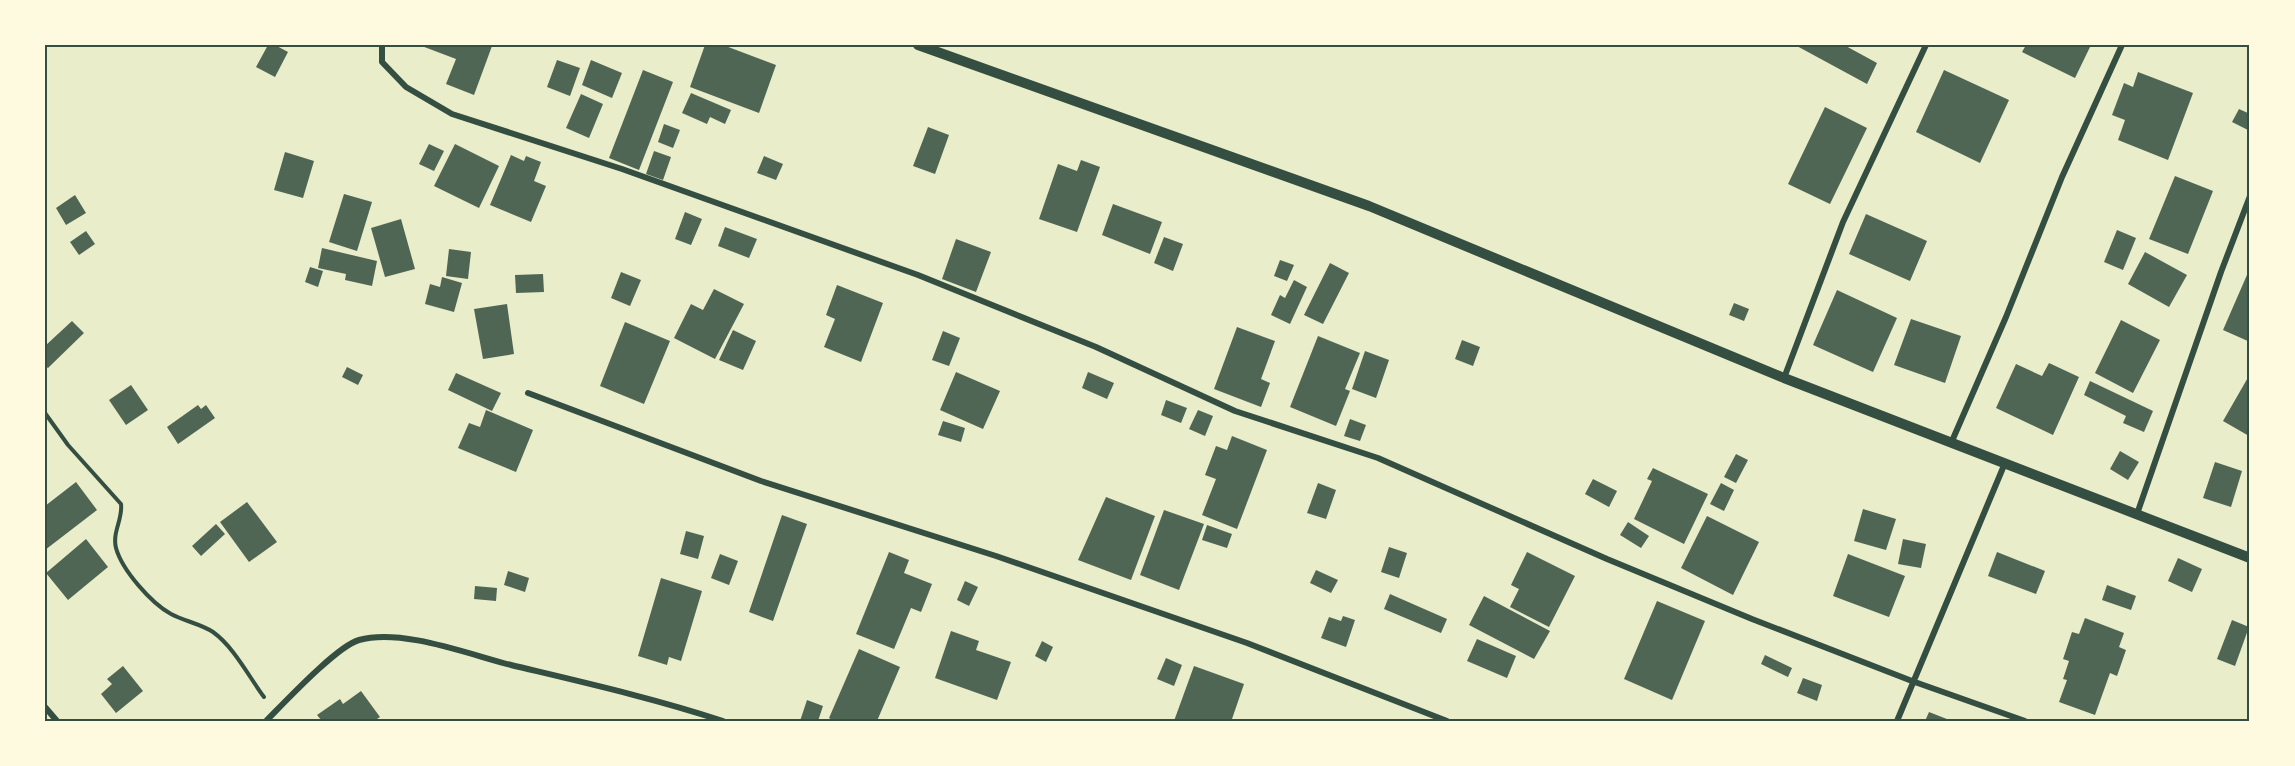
<svg xmlns="http://www.w3.org/2000/svg" width="2295" height="766" viewBox="0 0 2295 766" font-family="'Sofia Sans Condensed',sans-serif">
<style>
.building{fill:#4f6655}
.lines{fill:none;stroke-linecap:round;stroke-linejoin:round}
.path{stroke:#344e41;stroke-width:4}
.minor{stroke:#344e41;stroke-width:6}
.tertiary{stroke:#344e41;stroke-width:10}
.neatline{fill:none;stroke:#344e41;stroke-width:2}
</style>
<rect width="100%" height="100%" fill="#e9edc9"/>
<path class="building" d="M268,45H275L288,52L275,77L256,67Z
M419,45L492,46L474,95L446,84L456,59Z
M705,45H723L776,65L759,113L690,87Z
M1795,45H1844L1877,63L1867,84Z
M2026,45H2087L2090,47L2075,78L2022,52Z
M557,60L580,68L570,96L547,87Z
M591,60L622,73L612,98L582,85Z
M643,70L673,82L639,170L609,158Z
M1944,70L2009,100L1980,163L1916,132Z
M2138,72L2193,93L2168,160L2118,140L2125,120L2112,115L2124,83L2133,87Z
M691,93L731,110L725,124L710,117L707,124L682,113Z
M581,94L603,104L589,138L566,128Z
M1825,107L1867,128L1830,204L1788,184Z
M2239,109L2250,114V131L2232,122Z
M664,124L680,130L673,148L658,142Z
M928,127L949,135L935,174L913,166Z
M429,144L444,151L434,171L419,164Z
M455,144L499,166L479,208L434,186Z
M654,151L671,157L663,180L646,174Z
M285,152L314,161L303,198L274,190Z
M511,155L524,161L526,156L541,162L534,181L546,186L531,222L490,205Z
M764,156L783,164L776,180L757,173Z
M1081,160L1100,167L1077,232L1039,219L1058,164L1077,171Z
M2175,176L2213,191L2188,254L2149,239Z
M344,194L372,202L357,251L329,242Z
M75,195L86,213L66,225L56,208Z
M1113,204L1162,222L1150,254L1102,235Z
M685,212L702,219L691,245L675,239Z
M1866,214L1927,241L1910,281L1849,254Z
M401,219L415,269L385,277L371,228Z
M725,227L757,239L749,258L718,246Z
M2117,230L2136,238L2123,270L2104,262Z
M86,231L95,244L79,255L70,242Z
M1164,237L1183,244L1173,271L1154,263Z
M956,239L991,252L976,292L942,279Z
M322,248L377,261L372,286L345,280L346,274L318,268Z
M449,249L471,252L468,279L446,276Z
M2145,252L2187,275L2169,307L2128,284Z
M1280,260L1294,265L1287,281L1274,276Z
M1330,263L1349,273L1323,324L1304,315Z
M310,267L323,271L318,287L305,282Z
M2250,268V342L2223,330Z
M621,272L641,280L630,306L611,298Z
M543,274L544,292L516,293L515,275Z
M442,277L462,283L454,312L425,304L430,284L440,287Z
M1294,280L1307,287L1290,324L1271,315L1280,295L1285,298Z
M837,285L883,303L861,362L824,347L835,319L826,315Z
M714,289L744,304L715,359L674,338L691,304L703,310Z
M1837,290L1897,318L1873,372L1813,345Z
M1734,303L1749,309L1744,321L1729,315Z
M507,304L514,354L483,359L474,309Z
M1911,319L1961,336L1945,383L1894,365Z
M2121,320L2160,340L2133,393L2095,373Z
M72,321L84,333L48,368L45,366V346Z
M625,322L670,341L644,404L600,386Z
M1237,327L1275,341L1261,379L1270,383L1261,407L1214,389Z
M733,330L756,341L743,370L719,360Z
M943,331L960,338L949,366L932,360Z
M1318,336L1360,353L1345,389L1350,391L1336,426L1290,407Z
M1462,340L1480,347L1473,366L1455,359Z
M1365,351L1389,360L1376,398L1352,389Z
M2049,363L2079,377L2053,435L1996,408L2016,364L2042,376Z
M347,367L363,375L358,385L342,377Z
M956,372L1000,391L983,429L940,410Z
M1088,372L1114,383L1107,399L1082,388Z
M456,373L501,393L492,411L448,390Z
M2250,374V433L2249,436L2223,421Z
M2090,381L2153,411L2144,432L2123,423L2126,416L2084,395Z
M131,385L148,410L126,425L109,400Z
M1166,400L1187,408L1181,423L1161,415Z
M198,405L201,409L206,405L215,418L178,444L167,427Z
M486,410L533,430L516,472L458,448L469,423L480,427Z
M1198,410L1213,416L1205,436L1189,429Z
M1350,419L1366,425L1360,441L1344,436Z
M943,421L965,428L961,442L938,435Z
M1232,436L1267,450L1237,529L1202,515L1216,479L1205,475L1216,446L1227,450Z
M2120,451L2139,462L2128,480L2110,469Z
M1736,454L1748,460L1736,483L1724,477Z
M2215,462L2242,471L2231,507L2203,498Z
M1653,468L1708,494L1684,544L1634,519L1652,481L1647,479Z
M1593,479L1617,491L1609,507L1585,494Z
M76,482L97,510L45,550V506Z
M1318,483L1336,490L1326,519L1307,513Z
M1721,483L1734,490L1724,511L1710,504Z
M1106,497L1155,516L1131,580L1078,560Z
M247,502L277,542L249,562L220,522Z
M1863,509L1896,519L1886,550L1854,541Z
M1164,510L1204,524L1179,590L1140,575Z
M782,515L807,524L773,621L749,612Z
M1707,516L1759,542L1733,595L1681,568Z
M1628,522L1649,536L1641,548L1620,535Z
M216,524L225,534L201,556L192,546Z
M1207,525L1232,534L1227,548L1202,540Z
M686,531L704,536L698,559L680,554Z
M86,539L108,567L68,600L46,573Z
M1903,539L1926,544L1921,568L1898,564Z
M1389,547L1407,553L1399,578L1381,572Z
M889,552L909,560L904,573L932,584L921,612L911,608L894,649L856,634Z
M1527,552L1575,576L1549,627L1510,607L1519,589L1511,585Z
M1997,552L2045,571L2036,594L1988,576Z
M720,554L738,561L729,585L711,578Z
M1848,554L1905,576L1889,617L1833,596Z
M2178,558L2202,569L2192,592L2168,581Z
M1316,570L1338,580L1331,593L1310,583Z
M508,571L529,578L525,592L504,585Z
M661,578L702,591L681,661L669,657L667,665L638,656Z
M965,581L978,587L969,606L957,600Z
M2107,585L2136,596L2131,610L2102,600Z
M475,586L497,588L496,601L474,599Z
M1390,594L1447,619L1441,633L1384,609Z
M1484,596L1550,631L1534,659L1469,625Z
M1657,601L1705,621L1672,700L1624,679Z
M1343,616L1355,620L1346,647L1321,638L1329,617L1341,621Z
M2085,618L2124,633L2119,647L2126,650L2117,676L2110,673L2095,715L2059,702L2067,680L2063,679L2069,661L2063,659L2072,632L2079,634Z
M2232,620L2249,627L2235,666L2217,659Z
M951,631L979,641L976,650L1011,662L997,700L935,678Z
M1477,639L1516,656L1507,678L1467,661Z
M1042,641L1053,647L1046,662L1035,656Z
M859,649L900,667L877,721H834L829,718Z
M1765,655L1792,668L1788,677L1761,664Z
M1166,658L1182,665L1174,686L1157,679Z
M123,666L143,691L116,713L101,694L112,684L107,679Z
M1194,666L1244,684L1232,719L1236,721H1174Z
M1803,678L1822,685L1817,701L1797,693Z
M361,691L380,717L374,721H322L317,715L340,699L343,704Z
M807,700L823,706L818,721H800Z
M1929,712L1952,721H1925Z"/>
<g class="lines">
<path class="path" d="M45,413L68,445L121,504C123,519 112,532 116,548C122,570 151,603 171,614C184,621 201,624 213,632C234,647 249,677 264,697"/>
<path class="minor" d="M382,45V62L406,87L452,114L622,169L918,275L1096,347L1235,411L1378,458L1607,559L1752,619L1912,681L2025,721
M1784,378L1843,222L1926,45
M528,393L761,481L996,556L1247,643L1447,721
M1952,441L2006,317L2062,177L2122,45
M2137,514L2221,272L2250,196
M45,707L57,721
M266,721C284,703 337,646 359,640C401,628 468,654 511,665C582,682 653,698 723,721
M1897,721L2005,463"/>
<path class="tertiary" d="M918,45L1369,206L1784,378L2250,558"/>
</g>
<rect width="2295" height="766" fill="none" stroke="#fefae0" stroke-width="93"/>
<rect x="46" y="46" width="2202" height="674" class="neatline"/>
</svg>
